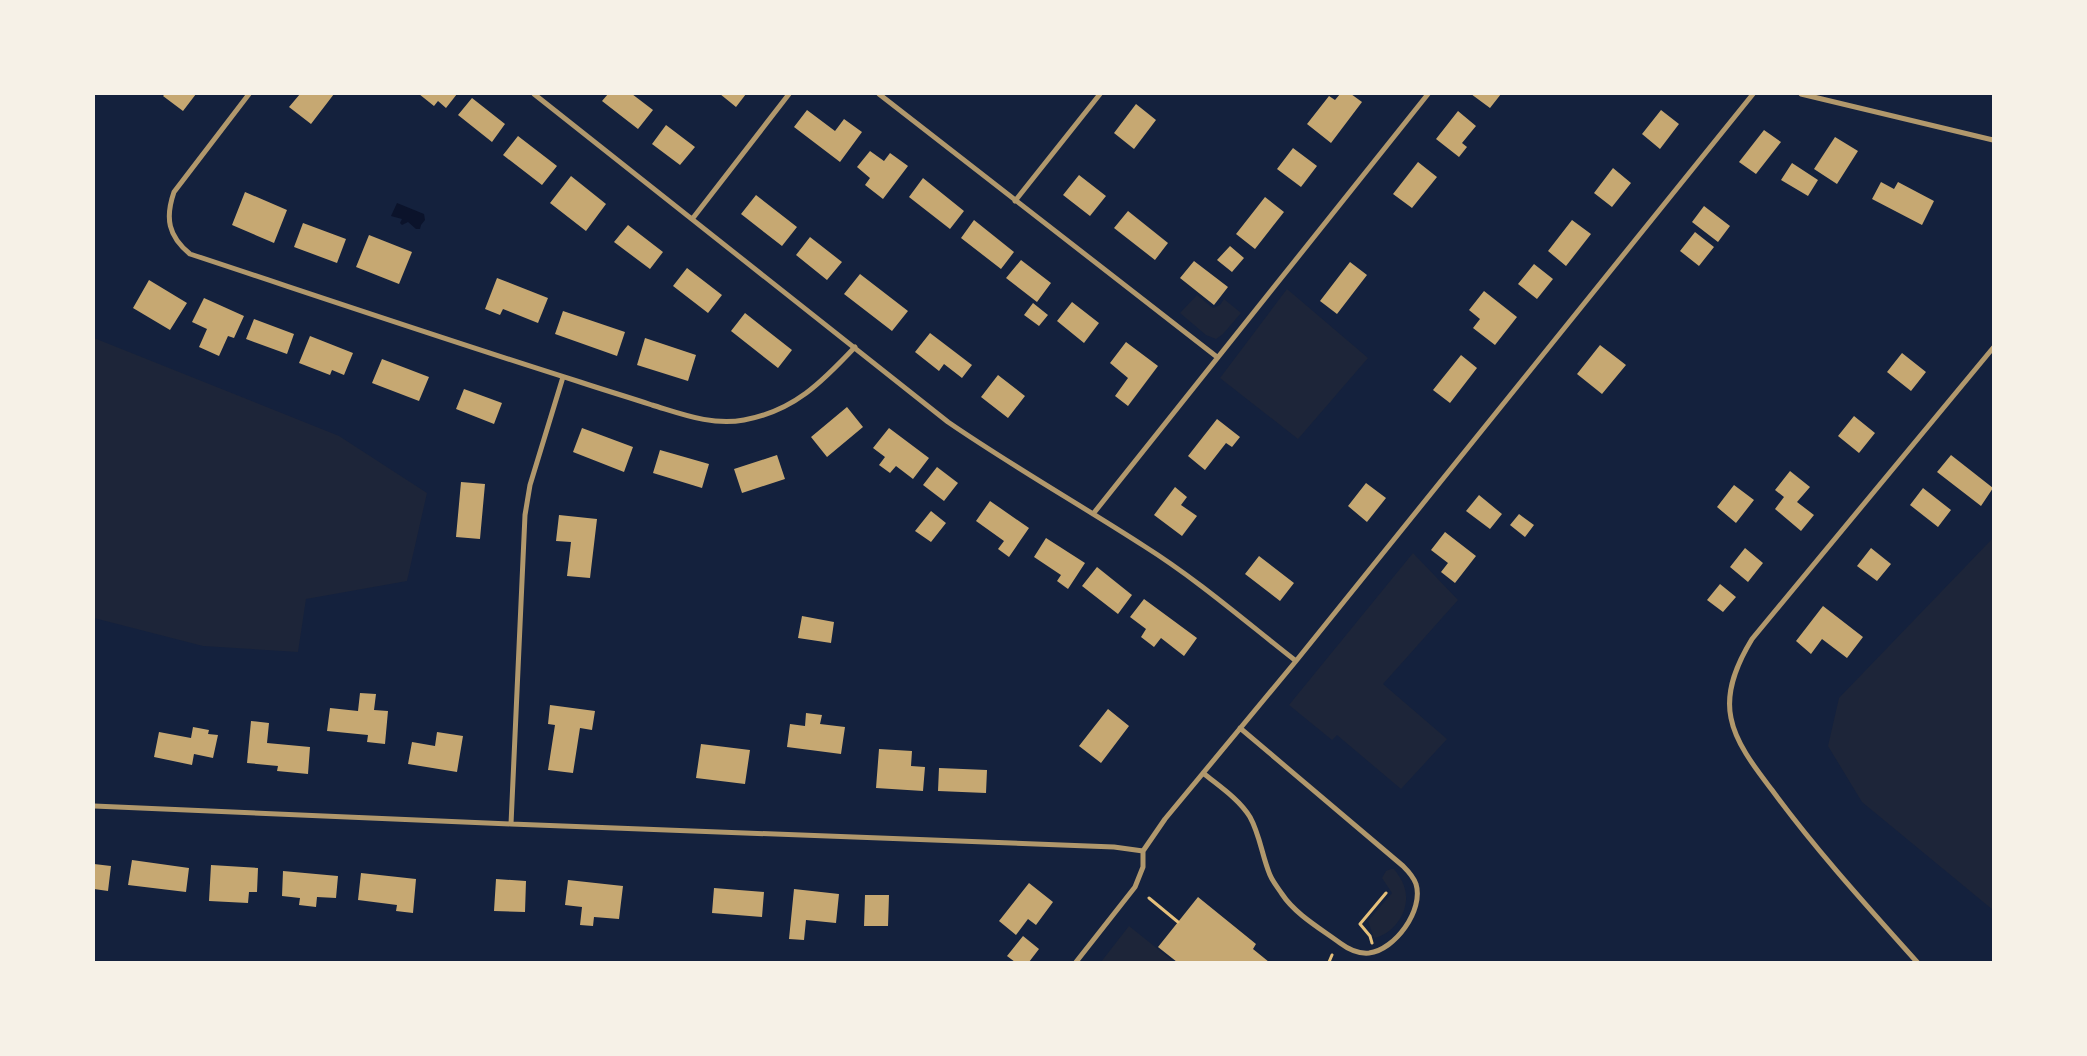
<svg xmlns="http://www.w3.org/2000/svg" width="2087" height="1056" viewBox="0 0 2087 1056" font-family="'Public Sans',sans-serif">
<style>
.green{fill:#1d2539}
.water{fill:#0b132b}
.building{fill:#c6a872}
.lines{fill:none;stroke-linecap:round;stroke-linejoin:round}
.path{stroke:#e5c07b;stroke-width:3}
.minor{stroke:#b1986c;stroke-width:5}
</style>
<rect width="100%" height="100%" fill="#14213d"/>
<path class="green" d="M1287,289L1368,358L1298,439L1220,378Z
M1197,295L1213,308L1220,305L1224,299L1241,313L1223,334L1216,339L1206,335L1180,313Z
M94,338L339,436L427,493L407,581L306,599L298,652L203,646L94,618Z
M1993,538V910L1862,802L1828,746L1839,698Z
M1413,553L1458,600L1383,684L1447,739L1401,789L1337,735L1332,740L1289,705Z
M1391,869H1394C1398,874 1402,880 1404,886C1412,908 1396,933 1374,938L1368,921L1392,893L1382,878L1386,871Z
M1129,926L1174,962H1101Z"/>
<path class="water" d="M397,203L424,214L425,220L421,225L420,229H416L408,222L402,225L400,223L402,219L391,216Z"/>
<path class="building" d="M165,94H196L183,111L163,96Z
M300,94H334L311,124L289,107Z
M419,94H457L446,108L438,101L434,106Z
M608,94H632L653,110L638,129L602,101Z
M720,94H746L736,107Z
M1340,94H1351L1362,102L1331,143L1307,124L1329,96L1335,100Z
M1471,94H1501L1490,108Z
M472,98L505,124L492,142L458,115Z
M1136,104L1156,120L1134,149L1114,133Z
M807,110L835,131L844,119L862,132L840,162L794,127Z
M1661,110L1679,124L1660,149L1642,134Z
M1458,111L1476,126L1462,143L1467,147L1459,157L1436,139Z
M666,125L695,147L680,165L652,144Z
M1764,130L1781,142L1756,174L1739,162Z
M518,136L557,166L542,185L503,155Z
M1835,137L1858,151L1837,184L1814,169Z
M1293,148L1317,166L1301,187L1277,169Z
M870,151L884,161L890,153L908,166L883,199L865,185L870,178L857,167Z
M1418,162L1437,177L1412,208L1393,194Z
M1792,163L1818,180L1808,196L1781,180Z
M1613,168L1631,183L1612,207L1594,193Z
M1079,175L1106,196L1090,216L1063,195Z
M571,176L606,204L586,231L550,203Z
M923,178L964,211L950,229L909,197Z
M1881,182L1894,189L1898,182L1934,201L1922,225L1872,199Z
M245,192L287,210L274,243L232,225Z
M756,195L797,227L782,246L741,214Z
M1265,197L1284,212L1255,249L1236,234Z
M1704,206L1730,226L1718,242L1692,222Z
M1128,211L1168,243L1155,260L1114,228Z
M974,220L1014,252L1001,269L961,238Z
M1572,220L1591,234L1566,266L1548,251Z
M303,223L346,239L337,263L294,247Z
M628,225L663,252L650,269L614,242Z
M1695,232L1714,247L1699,266L1680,251Z
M369,235L412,252L399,284L356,267Z
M810,237L842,262L827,280L796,255Z
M1230,246L1244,258L1232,272L1217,260Z
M1021,260L1051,283L1037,302L1006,278Z
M1194,261L1228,287L1214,305L1180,278Z
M1350,262L1367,275L1337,314L1320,301Z
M1534,264L1553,279L1537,299L1518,284Z
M687,268L722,295L708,313L673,286Z
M860,274L908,311L892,331L844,294Z
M497,278L548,298L538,323L503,309L500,315L485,309Z
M149,280L187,303L170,330L133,308Z
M1484,291L1517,317L1495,345L1473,328L1480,319L1469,310Z
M204,298L244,316L234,338L228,336L219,356L199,347L207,329L192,322Z
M1072,302L1099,323L1084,343L1057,321Z
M1033,303L1048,315L1039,326L1024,315Z
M563,311L625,332L617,356L555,334Z
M745,313L792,350L778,368L731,331Z
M254,319L294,334L287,354L246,339Z
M930,333L972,365L962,378L944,364L939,371L915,352Z
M310,336L353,353L344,375L332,370L330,375L299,363Z
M645,338L696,355L688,381L637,365Z
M1126,342L1158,366L1128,406L1115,396L1128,378L1110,363Z
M1600,345L1626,365L1602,394L1577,374Z
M1902,353L1926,372L1911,391L1887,372Z
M1461,355L1477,368L1450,403L1433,390Z
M382,359L429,377L419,401L372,383Z
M998,375L1025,396L1008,418L981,397Z
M464,389L502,403L494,424L456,409Z
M847,407L863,427L827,457L811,437Z
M1854,416L1875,433L1859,453L1838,436Z
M1217,419L1240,437L1232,447L1226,443L1205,470L1188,456Z
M582,428L633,447L624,472L573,452Z
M889,428L929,458L913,479L896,466L890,473L879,465L885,457L873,448Z
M660,450L709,464L702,488L653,473Z
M777,455L785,479L742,493L734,469Z
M1951,455L1993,488L1981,506L1937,472Z
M937,467L958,483L944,501L923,485Z
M1790,471L1810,487L1797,502L1814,515L1801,531L1775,509L1784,497L1775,490Z
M461,482L485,484L480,539L456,537Z
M1366,483L1386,498L1367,522L1348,506Z
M1734,485L1754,500L1736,523L1717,507Z
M1175,487L1187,497L1181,505L1197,516L1182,536L1154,515Z
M1923,488L1951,510L1938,527L1910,505Z
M1479,495L1502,514L1490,529L1466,511Z
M990,501L1029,528L1009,557L998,549L1004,541L976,521Z
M931,511L946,523L931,542L915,531Z
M1519,514L1534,525L1525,537L1510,525Z
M559,515L597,519L590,578L567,576L571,542L556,541Z
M1445,532L1476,556L1455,583L1441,572L1448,563L1431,550Z
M1046,538L1085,563L1068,589L1057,581L1061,575L1034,557Z
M1745,548L1763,563L1748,582L1730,567Z
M1871,548L1891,564L1877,581L1857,566Z
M1259,556L1294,583L1280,601L1245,574Z
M1097,567L1132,595L1118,614L1082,586Z
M1720,584L1736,597L1723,612L1707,600Z
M1144,599L1197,638L1184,656L1161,638L1154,647L1141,637L1146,629L1130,617Z
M1823,606L1863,637L1847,658L1822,639L1811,654L1796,641Z
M802,616L834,622L831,643L798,638Z
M360,693L376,694L374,710L388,711L385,744L367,742L368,735L327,731L330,708L358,711Z
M550,705L595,711L592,730L580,728L573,773L548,770L555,725L548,724Z
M1108,709L1129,726L1101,763L1079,746Z
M806,713L822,715L820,724L845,727L841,754L787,747L790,724L805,726Z
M251,721L269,723L267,743L310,747L308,774L277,771L278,766L247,763Z
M193,727L209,730L208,734L218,735L213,758L194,754L192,765L154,757L159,732L191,738Z
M437,732L463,736L457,772L408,764L412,742L435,746Z
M701,744L750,750L745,784L696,778Z
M879,749L912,751L911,766L925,767L923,791L876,788Z
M939,768L987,770L986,793L938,791Z
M132,860L189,868L186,892L128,885Z
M94,864L111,866L108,891L94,889Z
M211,865L258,868L257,892H249L248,903L209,901Z
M283,871L338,876L336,898L317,897L316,907L299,905L300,898L282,896Z
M361,873L416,879L413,913L396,911L397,905L358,900Z
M496,879L526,881L525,912L494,911Z
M568,880L623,886L619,919L594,917L593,926L580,925L582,907L565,905Z
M1029,883L1053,902L1036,925L1028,919L1016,935L999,921Z
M714,888L764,892L762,917L712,913Z
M794,889L839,894L836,923L806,920L804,940L789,939Z
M865,895H889L888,926H864Z
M1198,897L1256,944L1253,949L1269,962H1177L1158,947Z
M1023,936L1039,949L1029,962H1015L1007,956Z"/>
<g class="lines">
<path class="path" d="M1149,898L1178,922
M1372,943L1370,936L1360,924L1386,893
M1329,962L1332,955"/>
<path class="minor" d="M249,94L174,192C165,218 168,236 190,254C320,297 450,341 580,382C604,390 628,397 652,405C682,414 712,426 744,420C794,411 822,382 855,347
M534,94L948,422C1012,466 1079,504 1144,546C1198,580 1246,622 1296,661
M879,94L1217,357
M1801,94L1993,140
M1015,201L1100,94
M693,218L789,94
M1093,514L1428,94
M1203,773C1219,786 1239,799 1250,817C1260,835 1262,856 1270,875C1273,882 1278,888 1282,894C1295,914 1321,929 1340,943C1348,949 1358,954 1369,953C1395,950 1424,910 1416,884C1414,878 1408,871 1403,866L1240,728
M94,806L511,824L1114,847L1143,851
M511,824L525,515L530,485L563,377
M1143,851L1165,819L1296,661L1753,94
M1076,962L1135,887L1143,867V851
M1917,962C1867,906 1816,850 1772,790C1756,769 1736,744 1731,718C1725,690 1738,662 1752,639L1993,348"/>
</g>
<rect width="2087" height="1056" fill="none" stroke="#f6f1e7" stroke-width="190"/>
</svg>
